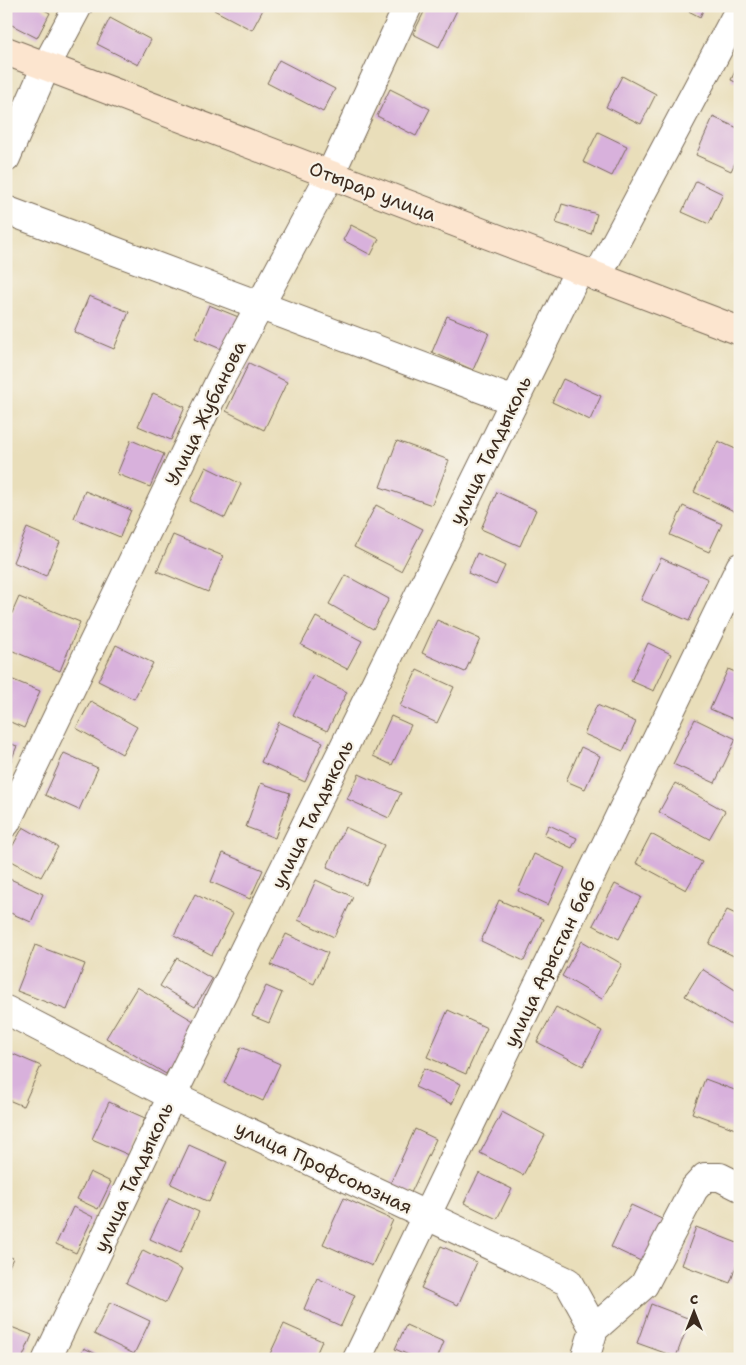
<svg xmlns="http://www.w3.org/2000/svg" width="746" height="1365" viewBox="0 0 746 1365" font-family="'Shantell Sans',sans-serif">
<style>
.building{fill:#d8b1dc}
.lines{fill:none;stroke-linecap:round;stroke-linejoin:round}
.street-casing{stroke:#786955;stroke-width:30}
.secondary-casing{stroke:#786955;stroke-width:30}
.street{stroke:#fff;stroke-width:28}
.secondary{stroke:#fce5cf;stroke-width:28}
.labels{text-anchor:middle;stroke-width:4.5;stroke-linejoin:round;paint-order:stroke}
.street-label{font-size:19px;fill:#3b2a1e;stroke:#f7f3e8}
</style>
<rect width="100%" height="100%" fill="#f7f3e8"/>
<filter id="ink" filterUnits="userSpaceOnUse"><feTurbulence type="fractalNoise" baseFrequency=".02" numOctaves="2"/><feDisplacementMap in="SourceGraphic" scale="10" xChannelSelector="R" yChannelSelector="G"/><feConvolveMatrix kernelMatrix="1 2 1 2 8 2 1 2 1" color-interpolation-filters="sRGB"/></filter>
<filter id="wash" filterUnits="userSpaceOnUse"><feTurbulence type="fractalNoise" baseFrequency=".0096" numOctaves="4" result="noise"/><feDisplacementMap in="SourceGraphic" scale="20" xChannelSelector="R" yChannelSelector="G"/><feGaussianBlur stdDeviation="1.12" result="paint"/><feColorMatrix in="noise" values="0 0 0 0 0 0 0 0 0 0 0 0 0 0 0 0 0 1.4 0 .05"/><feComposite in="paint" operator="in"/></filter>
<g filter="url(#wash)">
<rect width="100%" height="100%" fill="#e9deba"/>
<g id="blocks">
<path class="building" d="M13,6H37L50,13L37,38L6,22Z
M216,6H265L252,30L214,10Z
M349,6H366L363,13Z
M427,6H459L439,47L413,34Z
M679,6H705L700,17Z
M110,18L151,40L138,65L97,44Z
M279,60L335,89L323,112L267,83Z
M740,60V84L731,80Z
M622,76L656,94L641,124L606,107Z
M390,89L430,109L416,136L377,116Z
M713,117L740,129V153L731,171L696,155Z
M598,132L627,146L612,176L583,162Z
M696,181L723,194L709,224L682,212Z
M562,204L597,214L591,234L556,223Z
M351,225L379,239L371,255L343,240Z
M89,296L129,312L114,349L74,332Z
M209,305L241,318L228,352L195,338Z
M447,316L489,333L473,370L432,352Z
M249,363L287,382L264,430L226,411Z
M563,379L601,396L590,420L552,402Z
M153,393L185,407L171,440L138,426Z
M131,440L164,454L150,487L117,474Z
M397,441L449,460L432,505L380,487Z
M718,441L740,451V503L736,512L694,492Z
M206,467L241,484L225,518L190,501Z
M85,491L131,510L120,537L74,518Z
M497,492L536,510L520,546L481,529Z
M376,505L423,529L401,571L354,547Z
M683,506L722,524L709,552L670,535Z
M27,528L60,542L46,576L13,562Z
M173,535L223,556L208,592L157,571Z
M477,553L505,566L496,585L468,573Z
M661,558L708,579L689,621L641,600Z
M345,575L389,599L373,629L329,604Z
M19,597L80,622L60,671L6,648V627Z
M316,617L362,641L347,669L301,645Z
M437,620L480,639L465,672L422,653Z
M648,643L671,654L654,691L631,681Z
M116,645L153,663L134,699L98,681Z
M728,669L740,674V722L710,709Z
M417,670L454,687L437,723L400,706Z
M313,675L347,692L327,731L293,715Z
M6,677L40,691L24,728L6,720Z
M91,701L137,727L122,754L76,728Z
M597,705L636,722L623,751L584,734Z
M391,716L411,725L392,765L373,756Z
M695,719L736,739L715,783L673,764Z
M279,722L323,742L305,782L261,762Z
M6,742L17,746L6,773Z
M581,747L600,756L585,789L566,781Z
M64,753L98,768L79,810L45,795Z
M359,774L401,793L389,818L347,799Z
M261,783L290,793L275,838L246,827Z
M675,783L725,811L709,839L659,812Z
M549,825L577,838L572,848L544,835Z
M23,827L58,847L41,877L6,858Z
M345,827L384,845L366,885L327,867Z
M651,834L702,862L686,890L636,863Z
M223,853L263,870L250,899L211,882Z
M534,854L565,868L548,905L518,891Z
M6,877L43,894L31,922L6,911Z
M316,880L353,897L334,937L298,920Z
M615,884L641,897L619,939L593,925Z
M195,894L233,914L212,955L174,935Z
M499,900L543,919L524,961L481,941Z
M727,910L740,916V959L709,944Z
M286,934L328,953L314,984L271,965Z
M582,941L622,964L602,999L562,976Z
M35,945L85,964L67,1010L17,991Z
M177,958L212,979L195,1007L160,986Z
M702,969L740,993V1021L736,1028L685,996Z
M266,986L282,993L269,1023L252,1016Z
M137,987L197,1023L166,1074L106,1038Z
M556,1007L602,1031L583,1066L537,1042Z
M448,1010L487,1028L466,1074L427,1057Z
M241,1047L280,1064L263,1101L224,1083Z
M6,1051L41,1066L23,1106L6,1099Z
M424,1068L461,1084L452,1104L415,1087Z
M705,1079L740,1092V1126L738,1130L692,1113Z
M109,1102L145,1118L129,1155L92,1139Z
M502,1112L545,1135L523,1175L480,1153Z
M415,1129L436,1139L411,1193L390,1184Z
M189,1145L227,1162L209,1202L171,1184Z
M90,1172L111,1182L98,1209L77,1199Z
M479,1173L512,1189L497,1219L464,1203Z
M169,1198L199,1212L180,1253L150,1239Z
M344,1198L393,1220L372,1266L323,1244Z
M631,1205L664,1220L645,1263L611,1247Z
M73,1207L93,1217L76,1253L56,1244Z
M696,1227L740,1244V1256L730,1283L682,1265Z
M441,1246L477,1262L458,1305L421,1288Z
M143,1250L182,1270L166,1303L126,1283Z
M6,1255L13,1258L6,1273Z
M317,1278L355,1295L341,1326L304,1309Z
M110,1302L150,1321L134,1354L94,1334Z
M651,1304L690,1319L676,1357L637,1343Z
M284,1324L322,1341L314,1359H280L270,1354Z
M6,1325L32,1335L22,1359H6Z
M406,1325L444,1342L437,1359H418L395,1349Z
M84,1348L106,1359H78Z"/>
</g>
</g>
<g filter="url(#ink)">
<use href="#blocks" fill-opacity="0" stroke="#786955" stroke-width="1"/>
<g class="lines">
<defs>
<path id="street" d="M6,158L46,66L78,6
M6,210L514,401
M597,277L740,8
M6,823L222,376L330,175L408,6
M6,1010L172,1096L568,1282L594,1329L585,1359
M594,1329L644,1285L694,1189L705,1177H720L740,1187
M47,1359L172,1096L579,270
M357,1359L740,567"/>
<path id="secondary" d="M6,51L740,331"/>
</defs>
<use href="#street" class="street-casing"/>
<use href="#secondary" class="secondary-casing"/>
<use href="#street" class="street"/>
<use href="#secondary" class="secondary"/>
</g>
</g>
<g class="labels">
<g class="street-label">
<text transform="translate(373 191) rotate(21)" y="7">Отырар улица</text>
<text transform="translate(205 413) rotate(-64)" y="7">Улица Жубанова</text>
<text transform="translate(490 450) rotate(-64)" y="7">улица Талдыколь</text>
<text transform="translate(312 814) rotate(-64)" y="7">улица Талдыколь</text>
<text transform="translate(549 963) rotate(-64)" y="7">улица Арыстан баб</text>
<text transform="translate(324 1167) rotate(25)" y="7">улица Профсоюзная</text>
<text transform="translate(133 1177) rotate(-65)" y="7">улица Талдыколь</text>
</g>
</g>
<rect width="746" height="1365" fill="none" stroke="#f7f3e8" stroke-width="25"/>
<g transform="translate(694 1312)" stroke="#f7f3e8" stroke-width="4" paint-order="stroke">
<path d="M0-4L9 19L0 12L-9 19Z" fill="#3b2a1e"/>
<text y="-8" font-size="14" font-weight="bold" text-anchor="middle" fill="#3b2a1e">С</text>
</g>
</svg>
